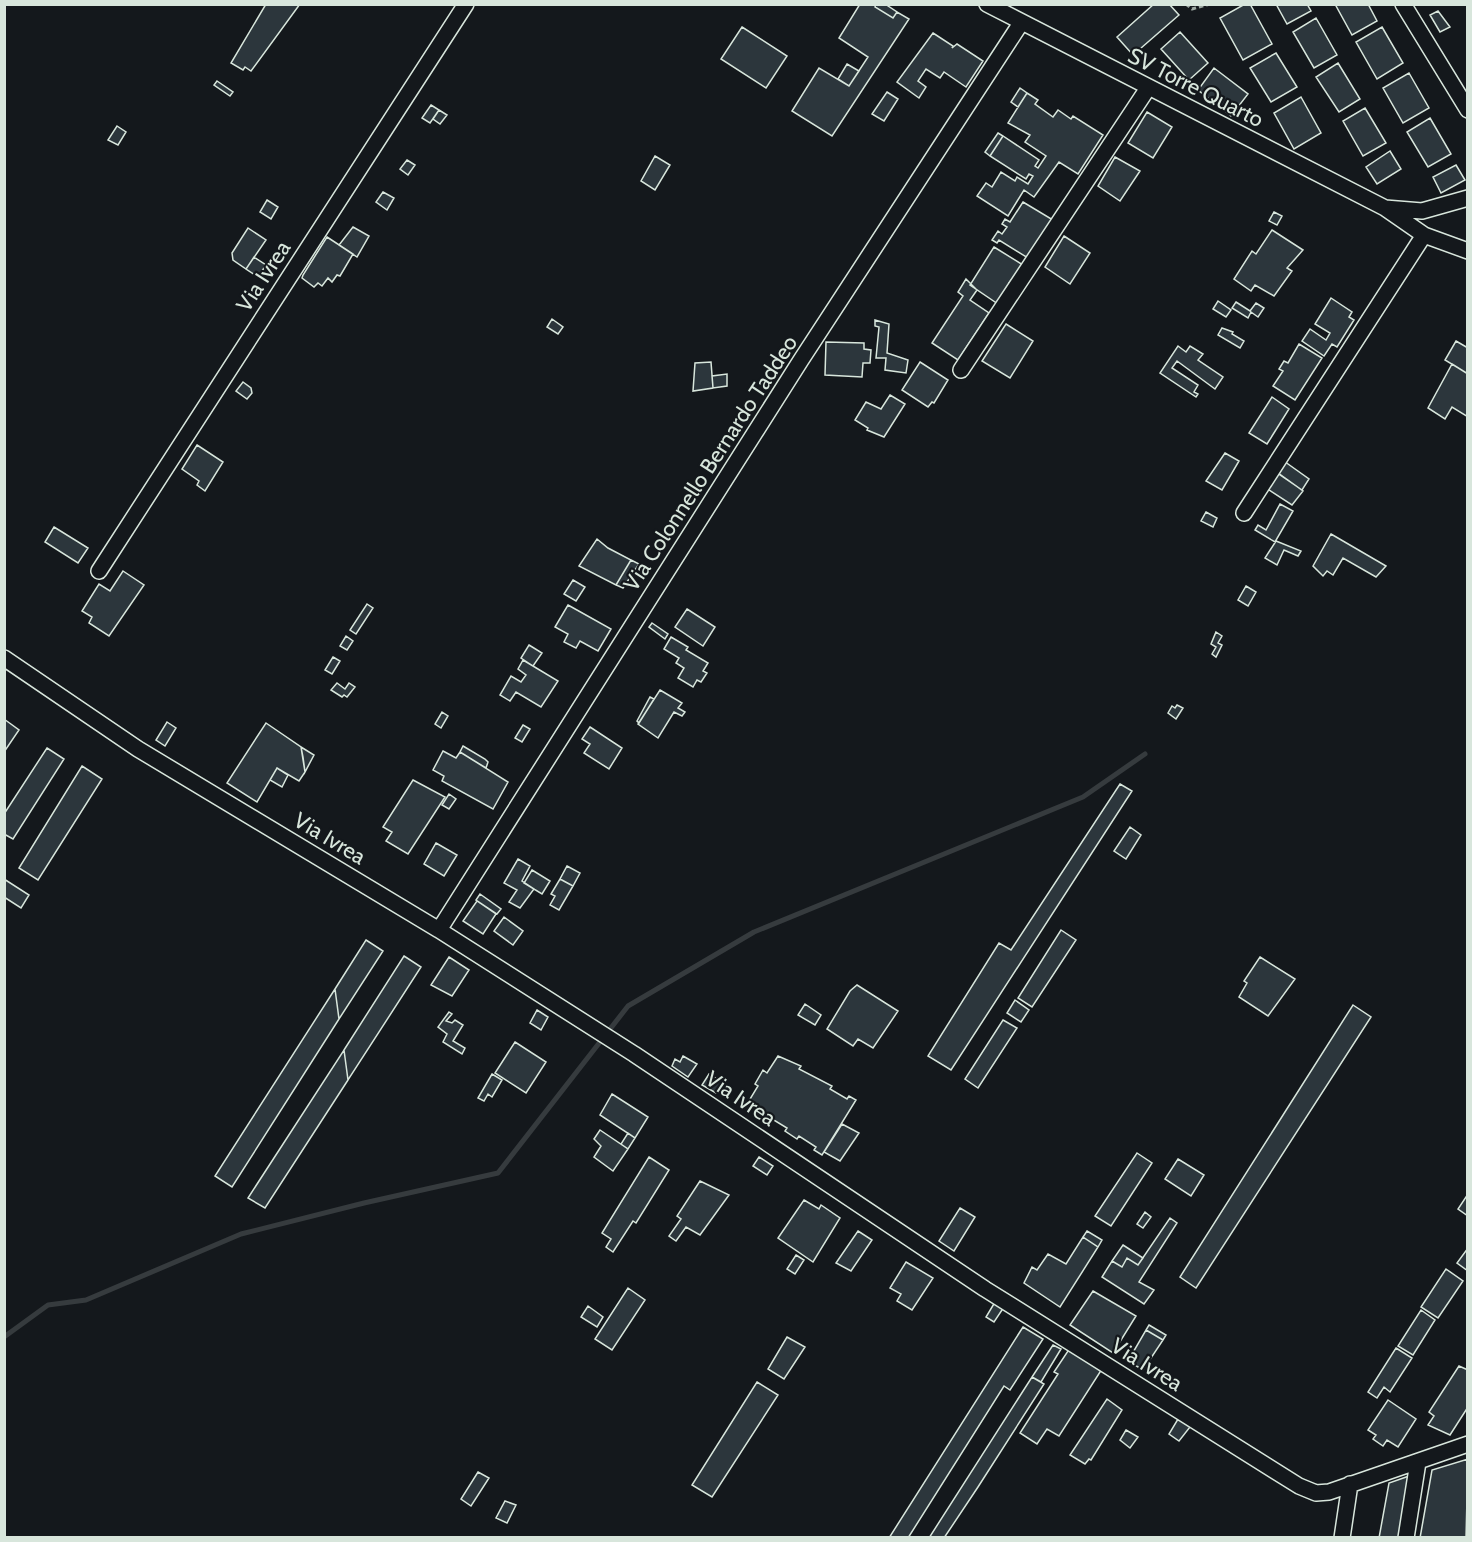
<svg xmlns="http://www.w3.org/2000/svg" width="1472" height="1542" viewBox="0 0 1472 1542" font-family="Cabin,sans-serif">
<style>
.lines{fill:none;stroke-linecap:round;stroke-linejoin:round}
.stream{stroke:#363b3e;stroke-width:5}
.building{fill:#2c363c;stroke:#d8e6dc;stroke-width:1.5}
.street-casing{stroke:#d8e6dc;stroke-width:18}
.path{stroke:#9da8a2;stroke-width:3;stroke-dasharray:4.5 3;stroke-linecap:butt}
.street{stroke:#14181c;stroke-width:15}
.labels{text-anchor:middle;stroke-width:4.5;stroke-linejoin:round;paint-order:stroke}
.street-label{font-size:22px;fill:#d8e6dc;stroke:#14181c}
</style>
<rect width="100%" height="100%" fill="#14181c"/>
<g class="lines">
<path class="stream" d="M4,1337L48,1305L86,1300L241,1234L364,1203L498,1173L628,1006L754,932L1083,797L1145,754"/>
</g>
<path class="building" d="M266,4H300L251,71L245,67L243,70L231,63Z
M860,4H876L875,7L893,18L897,12L909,19L832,136L792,111L819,68L849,86L868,57L839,38Z
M876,4H885L897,12L893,18L875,7Z
M1154,4H1169L1179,15L1133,55L1117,37Z
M1245,4H1250L1272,44L1243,60L1220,18Z
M1276,4H1307L1311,11L1287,24Z
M1335,4H1368L1377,21L1352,35Z
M1438,11L1450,27L1440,32L1430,15Z
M1316,18L1337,55L1314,68L1293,32Z
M742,27L787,56L766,88L721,59Z
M1382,27L1403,63L1377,79L1356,42Z
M1180,32L1208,63L1189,80L1161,49Z
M933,33L953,46L952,48L957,44L983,61L966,87L944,72L940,78L926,69L918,81L926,87L919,98L897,82Z
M1276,53L1297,87L1271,102L1250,68Z
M1338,63L1360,99L1339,112L1316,77Z
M847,64L859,71L849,86L838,79Z
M1214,68L1248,94L1231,116L1198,90Z
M1409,73L1429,108L1403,123L1383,88Z
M217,81L233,92L230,96L214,85Z
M1020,88L1027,93L1018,107L1011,102Z
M887,92L898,99L884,121L872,114Z
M1027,93L1038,100L1035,104L1053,117L1058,110L1071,119L1073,116L1103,135L1078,174L1059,162L1034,197L1024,190L1008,216L977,196L986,183L992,187L1001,172L1015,181L1017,177L1028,184L1033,176L1029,174L1026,179L990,156L1003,136L1039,160L1035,166L1038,168L1046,156L1025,142L1030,135L1008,123Z
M1301,97L1321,133L1294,149L1274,113Z
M431,105L439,110L430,123L422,118Z
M1365,108L1386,143L1363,156L1343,121Z
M439,110L447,115L440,124L433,119Z
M1147,112L1172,127L1153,158L1128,143Z
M1430,118L1451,154L1428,167L1407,132Z
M117,126L126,132L118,145L108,140Z
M998,133L1003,136L990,156L985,152Z
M1390,151L1401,169L1377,184L1366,167Z
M655,156L670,165L655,190L641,181Z
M1115,157L1140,171L1120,201L1098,186Z
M407,160L415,165L408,175L400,169Z
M1456,165L1465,180L1441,193L1433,177Z
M383,192L394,198L387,210L376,202Z
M267,200L278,207L271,219L260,212Z
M1023,202L1053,220L1028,258L999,240L997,243L992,240L998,231L1002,234L1007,227L1002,224L1005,219L1010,222Z
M1274,212L1282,216L1277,225L1269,221Z
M353,227L369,236L357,257L339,245Z
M248,228L266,240L246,269L233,260L232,253Z
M1272,230L1303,250L1287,268L1292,271L1274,296L1255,285L1251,291L1234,279L1252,251L1256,254Z
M1064,236L1090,253L1070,284L1045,267Z
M327,237L353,254L340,276L337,275L332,282L328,278L322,286L318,283L314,287L302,278L303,275Z
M994,247L1023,265L1009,283L1011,285L998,304L970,285Z
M254,257L266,265L258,277L246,269Z
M966,279L977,290L970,300L989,313L958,360L932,343L963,296L958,292Z
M1331,298L1352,312L1349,317L1354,320L1337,347L1332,344L1324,356L1302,341L1310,329L1326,340L1330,333L1315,324Z
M1218,301L1231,310L1226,317L1213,309Z
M1236,302L1250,311L1256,303L1264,308L1258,317L1251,312L1248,318L1232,308Z
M552,319L563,327L558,334L547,327Z
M875,320L889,324L887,353L908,360L906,373L885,370L886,358H876L879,327L875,326Z
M1006,324L1033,341L1010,378L982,361Z
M1222,328L1233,332L1232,334L1244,341L1240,348L1218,335Z
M1456,341L1468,348V374L1445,360Z
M826,342L864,343V349L871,350L870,363H863L862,377L825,375Z
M1299,344L1322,358L1295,400L1273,386L1283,371L1279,369L1284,361L1288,363Z
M1178,346L1186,352L1190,346L1203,354L1198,360L1223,377L1215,389L1177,361L1172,368L1198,385L1194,392L1198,394L1196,397L1160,373Z
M711,362L713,388L693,391L695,363Z
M920,362L948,380L934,403L932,402L928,407L902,390Z
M1452,364L1468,374V417L1452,407L1445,419L1428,408Z
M727,374V386L713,388L712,376Z
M243,382L251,388L252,393L247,399L236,391Z
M890,395L905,404L884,437L867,430L868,428L855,420L866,402L881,409Z
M1272,397L1289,409L1267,444L1249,433Z
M197,445L223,462L205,491L197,485L199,481L182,469Z
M1225,453L1239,461L1222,490L1206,481Z
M1281,459L1309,479L1302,490L1273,470Z
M1274,470L1303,491L1292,505L1263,486Z
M1280,504L1293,511L1275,542L1255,530L1258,525L1266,530Z
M1206,512L1217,518L1213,527L1201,521Z
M54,527L88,548L78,563L45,542Z
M1331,534L1386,566L1376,577L1343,558L1333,575L1327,571L1323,576L1313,566Z
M597,539L608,548L631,560L616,585L579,566Z
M1276,541L1301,551L1298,556L1284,550L1277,565L1265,558Z
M631,560L639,564L623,588L616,585Z
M123,571L144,585L109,636L89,623L92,617L82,611L99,584L110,591Z
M573,580L585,587L576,601L564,594Z
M1246,586L1256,592L1248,606L1238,600Z
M367,604L373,608L356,634L350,630Z
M568,605L611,629L598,651L580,641L576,648L564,642L568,634L555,627Z
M687,609L715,627L703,646L675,627Z
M652,623L668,634L665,639L649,627Z
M1216,632L1222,636L1218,643L1222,645L1216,657L1212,654L1216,647L1211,644Z
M346,636L353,641L347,650L340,646Z
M671,637L688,647L686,650L708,663L703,671L707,673L701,682L697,680L693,687L678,678L684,668L676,663L679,658L664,649Z
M529,645L542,653L533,666L521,658Z
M333,657L340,661L332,674L325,670Z
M523,660L558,681L541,707L516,692L510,701L500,695L511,676L521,682L526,675L518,669Z
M337,683L345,689L349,683L355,687L347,697L344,695L342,697L331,690Z
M660,690L682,703L678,708L685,712L682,716L674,712L658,738L638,724Z
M650,697L654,699L639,723L637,721Z
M1177,705L1183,708L1176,719L1168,713L1172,706L1175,708Z
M442,712L448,716L441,728L435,724Z
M4,719L19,730L4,752Z
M167,722L176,728L165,746L156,740Z
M266,723L301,747L305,772L299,781L277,768L257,802L227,783Z
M523,725L530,729L522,742L515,738Z
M590,727L622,748L609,769L584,753L590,744L582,739Z
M463,746L485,759L488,762L486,768L460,752Z
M301,747L314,755L305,772L303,757Z
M47,748L64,759L13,839L4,834V814Z
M443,751L456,758L460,752L508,782L493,809L442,781L444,776L433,770Z
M82,766L102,779L38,880L19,868Z
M277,768L288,775L282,787L270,780Z
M413,780L445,797L408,854L386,841L392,832L383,827Z
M1120,784L1132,791L951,1070L928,1056L999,943L1011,950Z
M449,794L456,799L449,809L442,805Z
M1130,827L1141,835L1126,859L1114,851Z
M436,843L457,855L444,876L424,864Z
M518,859L530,866L522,881L534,889L520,908L509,902L517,890L504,883Z
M567,866L580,873L573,886L560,879Z
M532,870L550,881L542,894L524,883Z
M4,879L29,895L21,908L4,897Z
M560,879L573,886L559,910L550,905L555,896L551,894Z
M480,894L501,909L497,914L476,900Z
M477,901L496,914L483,934L463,921Z
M504,917L523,931L513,945L494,931Z
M1061,930L1076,940L1032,1007L1018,998Z
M366,940L383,951L339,1019L335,989Z
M404,956L421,967L348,1080L344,1050Z
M449,957L469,970L452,996L431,985Z
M1260,957L1295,979L1268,1016L1239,997L1247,983L1244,981Z
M857,985L898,1011L873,1048L858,1039L853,1046L827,1029L850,991Z
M335,989L339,1019L232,1187L215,1176Z
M1015,1000L1029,1010L1021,1022L1007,1013Z
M805,1004L821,1015L815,1025L798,1015Z
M1353,1005L1371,1017L1196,1288L1180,1277Z
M537,1010L548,1017L541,1030L530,1023Z
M449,1012L452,1014L446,1021L452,1023L455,1020L463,1025L453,1041L465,1048L462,1054L443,1042L447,1034L438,1027Z
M1003,1020L1017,1028L978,1088L965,1079Z
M515,1042L546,1062L526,1093L495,1073Z
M344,1050L348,1080L265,1208L248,1198Z
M683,1056L697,1064L688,1077L672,1066L675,1059L680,1062Z
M778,1056L801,1066L799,1069L832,1086L830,1089L847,1099L849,1096L856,1100L822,1155L814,1150L816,1147L799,1136L797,1139L785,1131L787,1128L769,1117L767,1120L747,1104L758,1086L755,1084L763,1070L767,1073Z
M492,1074L502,1080L492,1097L488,1094L484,1101L478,1098Z
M709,1074L722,1082L716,1093L702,1085Z
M612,1094L648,1117L635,1138L600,1115Z
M842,1124L859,1133L840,1161L824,1152Z
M600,1130L628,1149L613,1171L594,1157L601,1146L594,1139Z
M628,1133L635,1138L628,1149L621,1144Z
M1137,1153L1152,1163L1111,1226L1095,1216Z
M649,1157L669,1170L636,1223L633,1221L613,1252L606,1247L611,1239L602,1233Z
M759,1157L773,1166L767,1175L753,1166Z
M1178,1159L1204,1175L1191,1196L1165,1179Z
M700,1181L729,1195L700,1235L686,1227L676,1241L669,1236L681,1219L677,1216Z
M1468,1194V1216L1458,1209Z
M804,1200L819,1209L821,1205L840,1218L813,1262L778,1238Z
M960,1208L975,1217L954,1251L939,1241Z
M1145,1212L1151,1217L1143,1228L1137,1224Z
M1170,1218L1177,1223L1139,1282L1154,1290L1144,1304L1102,1277L1112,1261L1122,1267L1127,1258L1138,1265Z
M858,1231L872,1240L851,1271L836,1263Z
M1087,1231L1102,1240L1098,1247L1083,1237Z
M1083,1237L1098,1247L1060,1307L1024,1283L1032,1267L1037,1270L1048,1254L1066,1264Z
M1123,1245L1143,1258L1138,1265L1127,1258L1122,1267L1112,1261Z
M1468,1248V1271L1457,1263Z
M796,1255L804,1260L795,1274L787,1269Z
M906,1262L933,1278L912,1310L897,1301L901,1294L890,1288Z
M1446,1269L1463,1281L1438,1318L1421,1307Z
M628,1288L645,1300L612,1350L595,1339Z
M1093,1291L1136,1316L1113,1353L1070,1325Z
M995,1302L1004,1307L994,1322L986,1317Z
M588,1306L603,1317L597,1327L581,1317Z
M1421,1310L1435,1320L1413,1355L1398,1346Z
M1149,1325L1166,1335L1163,1340L1146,1330Z
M1023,1327L1043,1339L1010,1390L1004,1386L908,1538H889Z
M1146,1330L1163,1340L1143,1370L1128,1361Z
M787,1337L805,1347L784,1379L768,1369Z
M1053,1345L1061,1349L1041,1382L1032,1377Z
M1070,1348L1102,1369L1059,1436L1047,1429L1037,1444L1020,1433L1058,1374L1054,1372Z
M1396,1348L1412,1358L1390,1392L1384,1387L1377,1398L1368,1392Z
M1459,1366L1468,1370V1407L1450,1435L1428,1425L1434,1416L1429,1412Z
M1032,1377L1044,1384L978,1487L944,1538H929Z
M757,1382L778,1395L712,1497L692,1485Z
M1107,1399L1122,1410L1091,1460L1089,1459L1085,1464L1070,1455Z
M1388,1400L1416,1419L1398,1447L1387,1440L1383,1446L1373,1439L1376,1435L1368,1430Z
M1178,1419L1190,1427L1179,1441L1169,1434Z
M1126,1430L1138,1437L1130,1448L1120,1440Z
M1468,1459L1466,1538H1420L1432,1470Z
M478,1472L489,1478L471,1506L461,1499Z
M1412,1475L1401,1538H1379L1389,1483Z
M505,1501L516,1505L507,1523L496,1518Z"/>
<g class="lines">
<defs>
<path id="street" d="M987,4L1385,208L1424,235L1468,251
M1403,4L1468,110
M1385,208L1422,211L1468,198
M961,370L1148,88
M1244,513L1424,235
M99,571L466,4
M4,658L138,749L439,930L634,1054L985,1289L1299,1486L1316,1493L1329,1492L1468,1444
M439,930L801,360L1021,23
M1342,1538L1350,1484
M1406,1538L1418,1462"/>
</defs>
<use href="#street" class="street-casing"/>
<path class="path" d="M1186,4L1192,9L1210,4"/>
<use href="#street" class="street"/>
</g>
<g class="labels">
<g class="street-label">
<text transform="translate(1196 87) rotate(27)" y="8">SV Torre Quarto</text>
<text transform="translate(263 276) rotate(-57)" y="8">Via Ivrea</text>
<text transform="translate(710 463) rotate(-57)" y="8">Via Colonnello Bernardo Taddeo</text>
<text transform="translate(330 838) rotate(31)" y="8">Via Ivrea</text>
<text transform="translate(741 1098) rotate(34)" y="8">Via Ivrea</text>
<text transform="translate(1147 1364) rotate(32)" y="8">Via Ivrea</text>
</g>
</g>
<rect width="1472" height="1542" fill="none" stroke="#d8e6dc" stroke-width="12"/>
</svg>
